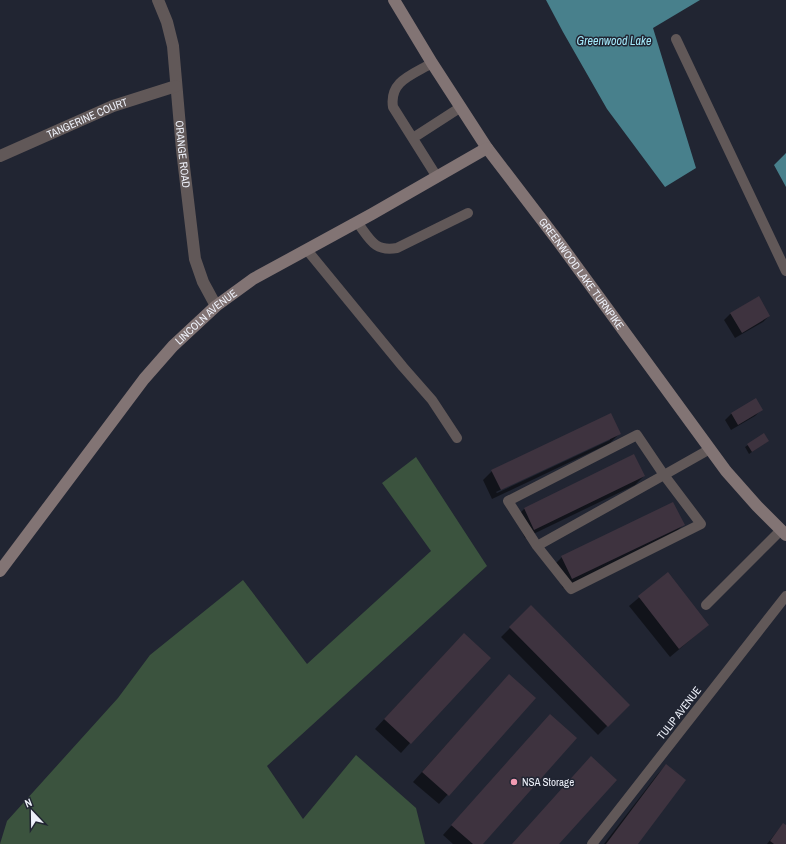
<svg xmlns="http://www.w3.org/2000/svg" width="786" height="844" viewBox="0 0 786 844" font-family="'Archivo Narrow',sans-serif">
<style>
.green{fill:#3b533e}
.water{fill:#48808c}
.shadow{fill:#0007;fill-rule:evenodd}
.building{fill:#3e333f}
.lines{fill:none;stroke-linecap:round;stroke-linejoin:round}
.lane{stroke:#615858;stroke-width:10}
.street{stroke:#615858;stroke-width:12}
.secondary{stroke:#827474;stroke-width:12}
.poi-dot{fill:#f19ab1;stroke:#212532;stroke-width:1.5}
.labels{text-anchor:middle;stroke-width:3;stroke-linejoin:round;paint-order:stroke}
.street-label{font-size:11px;fill:#edf0f9;stroke:#212532}
.poi-label{font-size:11px;fill:#edf0f9;stroke:#212532;text-anchor:start}
.water-label{font-size:12px;font-style:italic;fill:#a3e9fa;stroke:#212532}
</style>
<rect width="100%" height="100%" fill="#212532"/>
<path class="green" d="M416,457L487,566L267,766L303,819L356,755L416,808L425,844H0L7,821L118,698L150,655L243,580L307,664L431,551L382,483Z"/>
<path class="water" d="M546,0H700L653,28L696,168L665,187L607,109L563,32Z
M786,153V187L774,165Z"/>
<path class="shadow" d="M758,297L769,316L763,322L735,338L724,320L730,314Z
M755,400L761,410L755,416L731,430L725,420L731,414Z
M620,433L610,443L492,499L483,480L492,471ZM610,438V440L497,493L496,492Z
M764,434L768,441L749,454L745,447Z
M634,455L644,476L635,485L525,538L515,518L524,509Z
M683,525L674,534L563,588L553,566L562,557Z
M667,574L708,625L670,657L629,606Z
M531,607L628,705L598,735L501,637Z
M455,643L410,743L401,753L375,729Z
M500,685L535,698L439,804L413,782Z
M541,725L482,844H453L443,835Z
M666,765L637,844H604L657,775Z
M783,824L786,827V844H767Z"/>
<path class="building" d="M759,296L770,316L742,333L730,313Z
M756,398L763,410L738,425L731,413Z
M611,413L621,434L501,490L491,470Z
M764,433L769,441L752,452L747,444Z
M634,454L645,476L534,530L524,508Z
M673,502L685,525L572,579L561,556Z
M668,572L709,625L679,649L638,596Z
M531,605L630,705L608,727L509,627Z
M464,633L491,658L411,744L384,719Z
M509,674L536,698L449,796L422,772Z
M550,714L577,738L483,844H473L451,825Z
M591,756L617,780L559,844H512Z
M666,764L686,780L638,844H606Z
M783,823L786,825V844H774L770,841Z"/>
<g class="lines">
<path class="lane" d="M676,39L786,271
M432,63C412,75 389,81 393,107L437,177
M413,138L461,107
M357,222C370,239 374,252 397,248L468,213
M307,250L403,367L432,400L457,438
M537,546L664,475L701,524L571,589L537,546L508,501L637,435L664,475L710,449
M706,605L781,530
M592,844L786,596"/>
<g class="street">
<path id="s1" d="M158,0L167,22L173,46L182,150L195,259L203,282L216,306"/>
<path id="s2" d="M0,156L113,106L176,86"/>
</g>
<g class="secondary">
<path id="s3" d="M394,0L432,63L487,148L558,241L726,471L757,506L786,535"/>
<path id="s4" d="M0,571L144,379L173,346L216,306L253,279L372,214L487,148"/>
</g>
</g>
<circle class="poi-dot" cx="514" cy="782" r="4"/>
<g class="labels">
<g class="street-label">
<text dy="4" stroke="none"><textPath href="#s2" startOffset="95">TANGERINE COURT</textPath></text>
<text dy="4" stroke="none"><textPath href="#s1" startOffset="157">ORANGE ROAD</textPath></text>
<text dy="4" stroke="none"><textPath href="#s3" startOffset="332">GREENWOOD LAKE TURNPIKE</textPath></text>
<text dy="4" stroke="none"><textPath href="#s4" startOffset="328">LINCOLN AVENUE</textPath></text>
<text transform="translate(679 713) rotate(-52)" y="4">TULIP AVENUE</text>
</g>
<g class="poi-label">
<text x="522" y="786">NSA Storage</text>
</g>
<g class="water-label">
<text x="614" y="45">Greenwood Lake</text>
</g>
</g>
<g transform="translate(32 812) rotate(338)" stroke="#212532" stroke-width="3" paint-order="stroke">
<path d="M0-3L7 15L0 10L-7 15Z" fill="#edf0f9"/>
<text y="-6" font-size="11" font-weight="bold" text-anchor="middle" fill="#edf0f9">N</text>
</g>
</svg>
